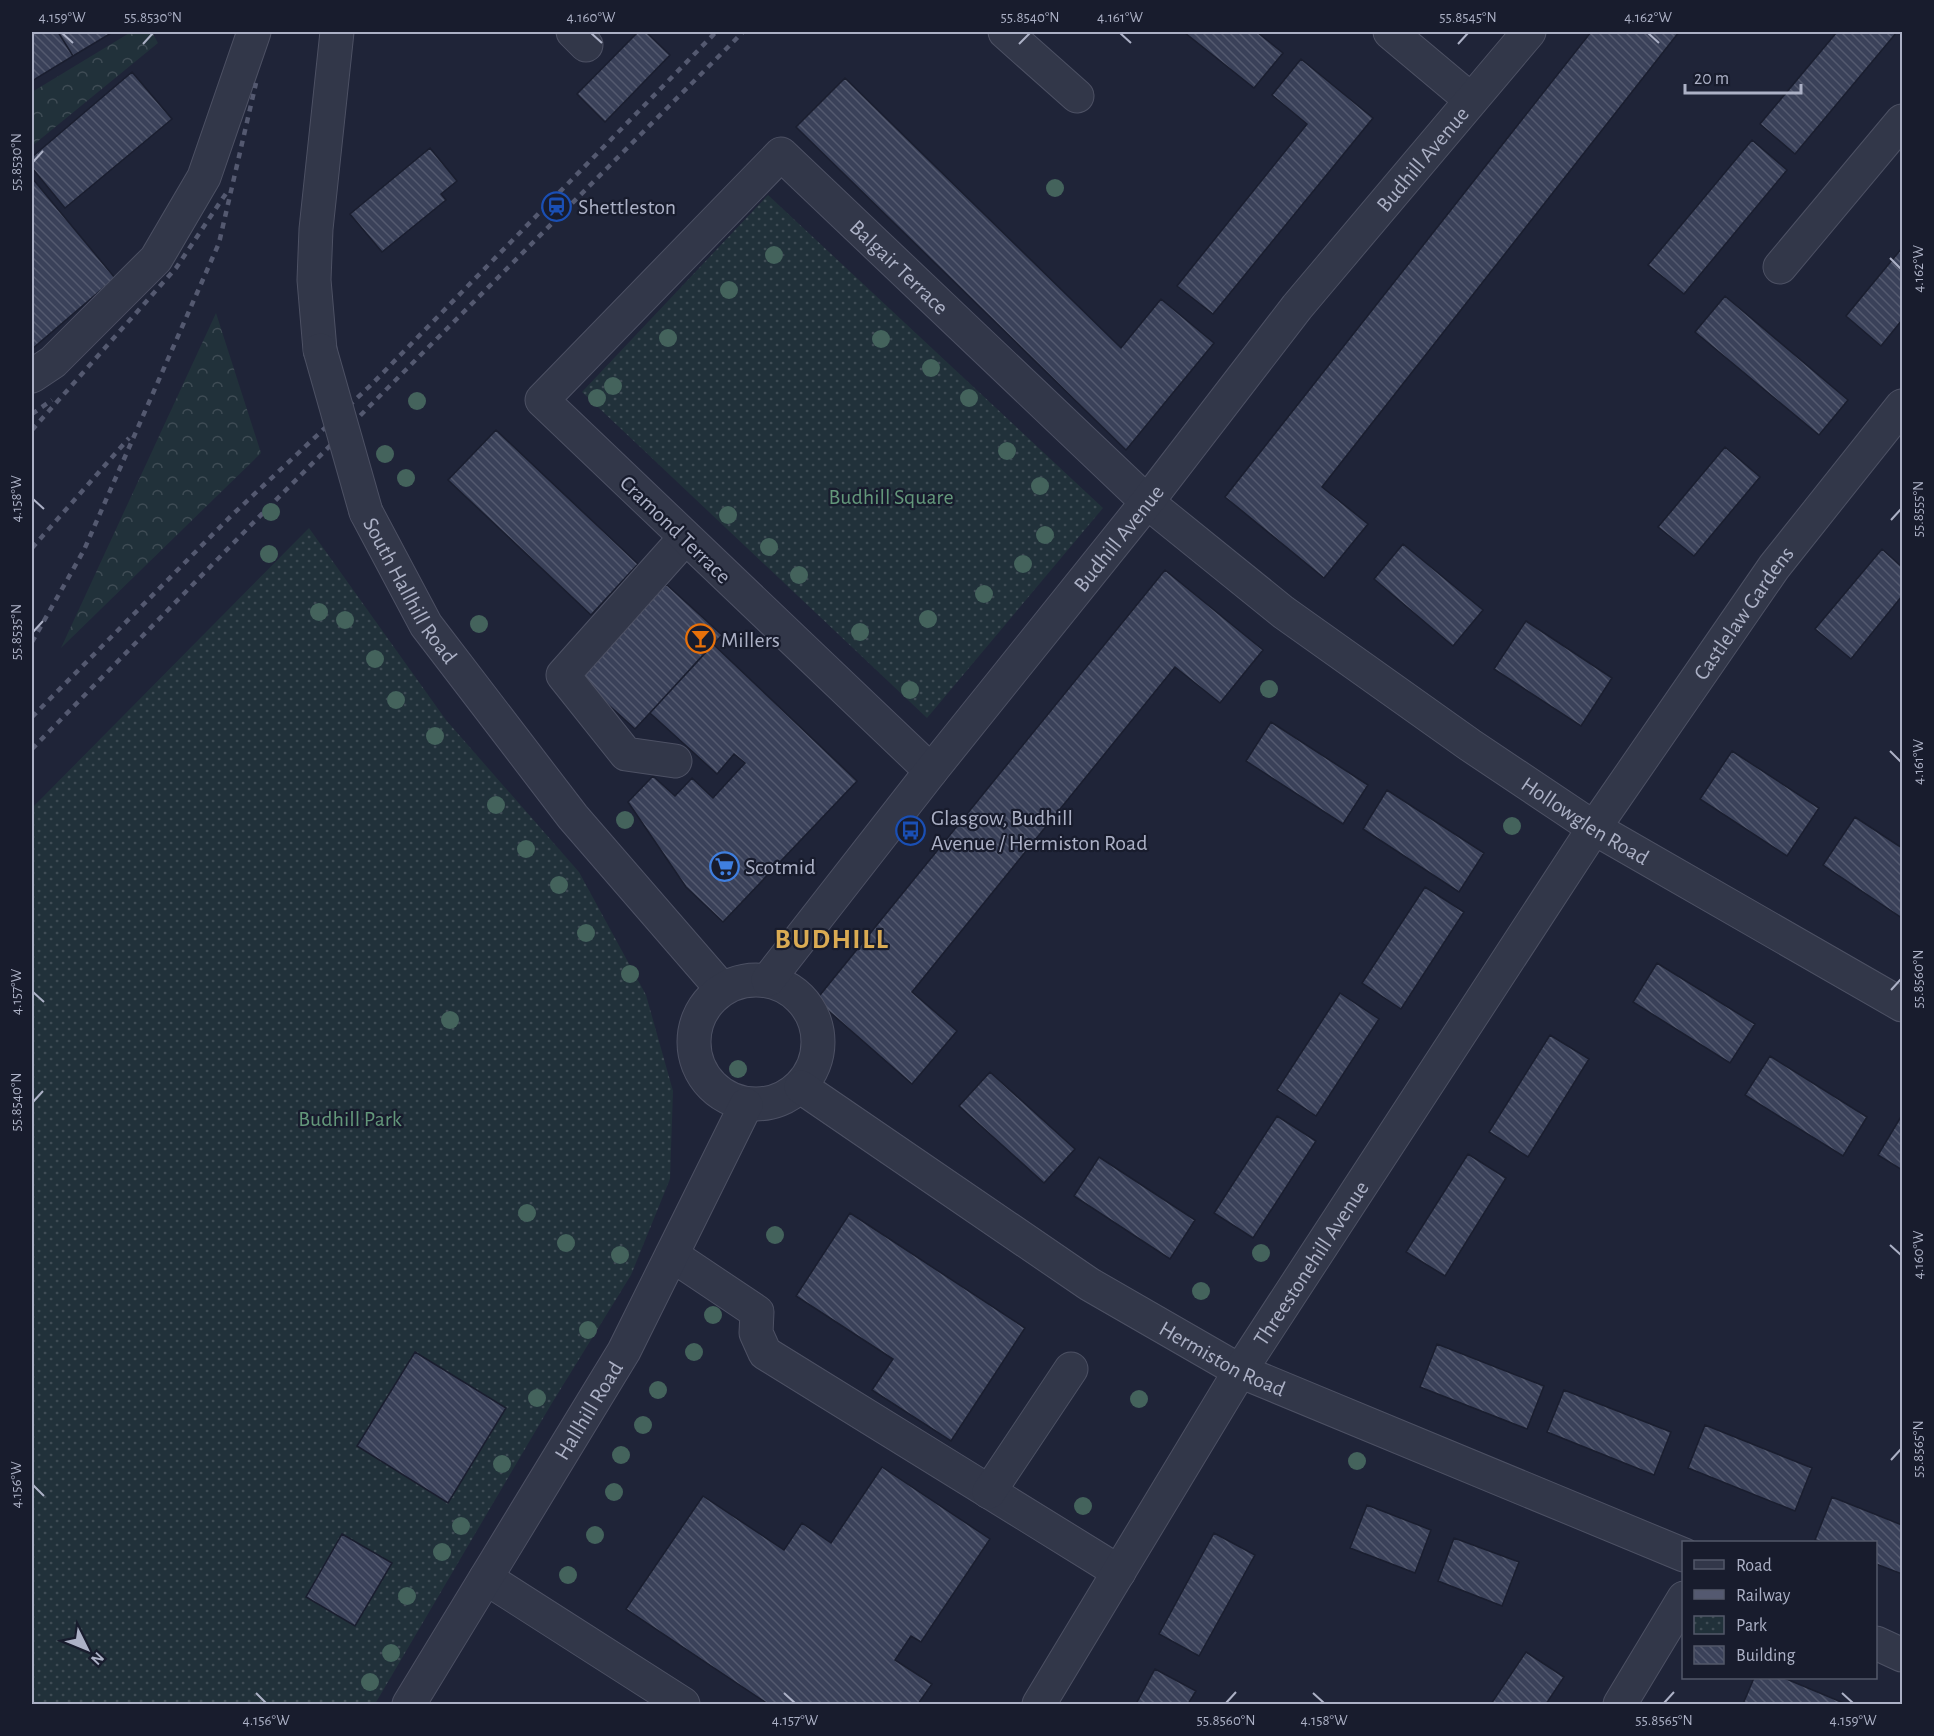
<svg xmlns="http://www.w3.org/2000/svg" width="1934" height="1736" viewBox="0 0 1934 1736" font-family="'Alegreya Sans',sans-serif">
<style>
.forest{fill:url(#forest-crowns)}
.park{fill:url(#park-dots)}
.building{fill:url(#building-back-hatch);stroke:#1a1e2f;stroke-width:1.5}
.lines{fill:none;stroke-linecap:round;stroke-linejoin:round}
.minor-casing{stroke:#4d5164;stroke-width:35}
.minor{stroke:#323749;stroke-width:33}
.rail{stroke:#545970;stroke-width:4.5;stroke-dasharray:6 6;stroke-linecap:butt}
.minor-bridge-casing{stroke:#4d5164;stroke-width:35;stroke-linecap:butt}
.minor-bridge{stroke:#323749;stroke-width:33}
.tree{fill:#44635c}
.ticks{fill:none;stroke:#acb1c6;stroke-width:2}
.labels{text-anchor:middle;stroke-width:4.5;stroke-linejoin:round;paint-order:stroke}
.street-label{font-size:22px;fill:#acb1c6;stroke:#181c2d}
.poi-label{font-size:22px;fill:#acb1c6;stroke:#181c2d;text-anchor:start}
.park-label{font-size:22px;fill:#63977a;stroke:#181c2d}
.district-label{font-size:28px;font-weight:bold;letter-spacing:1.5px;fill:#daab53;stroke:#181c2d}
.neatline{fill:none;stroke:#acb1c6;stroke-width:2}
.ticks-label{font-size:15px;text-anchor:middle;fill:#acb1c6}
</style>
<defs>
<pattern id="forest-crowns" width="20" height="18" patternUnits="userSpaceOnUse" patternTransform="scale(1.5)"><rect width="20" height="18" fill="#21313a"/><path d="M2 6a3 3 0 1 1 6 0M12 15a3 3 0 1 1 6 0" fill="none" stroke="#3f4c55"/></pattern>
<pattern id="park-dots" width="8" height="8" patternUnits="userSpaceOnUse" patternTransform="scale(1.5)"><rect width="8" height="8" fill="#21313a"/><path d="M2 2h.1M6 6h.1" fill="none" stroke="#3f4c55" stroke-width="1.8" stroke-linecap="round"/></pattern>
<pattern id="building-back-hatch" width="6" height="6" patternUnits="userSpaceOnUse" patternTransform="scale(1.5)"><rect width="6" height="6" fill="#3a4159"/><path d="M-1 5l2 2M0 0l6 6M5-1l2 2" fill="none" stroke="#545a6f"/></pattern>
</defs>
<rect width="100%" height="100%" fill="#1f2438"/>
<path class="forest" d="M131,32H152L158,43L32,146V92Z
M216,313L261,453L61,648Z"/>
<path class="park" d="M768,195L1103,508L927,718L582,392Z
M309,528L446,720L579,872L646,995L673,1091L670,1179L631,1275L552,1403L375,1704H32V808Z"/>
<path class="building" d="M32,32H58L73,56L32,81Z
M58,32H113L73,56Z
M638,32H646L670,55L605,122L577,94Z
M1184,32H1257L1283,53L1254,88Z
M1591,32H1679L1322,487L1368,524L1324,578L1225,497Z
M1837,32H1897L1795,154L1760,124Z
M1301,59L1373,118L1213,314L1177,286L1307,124L1272,95Z
M132,72L172,119L65,208L32,168V157Z
M845,78L1121,348L1161,299L1214,343L1126,450L796,127Z
M1752,140L1787,170L1684,294L1648,265Z
M430,148L457,181L441,194L446,200L382,252L350,214Z
M32,178L115,278L32,349Z
M1902,248V320L1881,346L1846,316Z
M1725,296L1848,400L1819,435L1695,332Z
M496,430L638,564L591,615L448,480Z
M1725,447L1760,477L1694,556L1658,527Z
M1403,544L1483,610L1453,646L1374,579Z
M1882,549L1902,567V596L1851,659L1815,629Z
M1165,570L1263,650L1220,703L1175,667L912,992L957,1031L912,1084L816,1000Z
M666,584L722,635L635,729L579,678Z
M1526,621L1612,678L1581,726L1494,669Z
M713,644L857,781L723,922L686,887L628,802L653,776L675,796L692,778L713,798L745,763L734,754L717,774L650,713Z
M1271,722L1368,785L1343,824L1246,761Z
M1732,751L1819,808L1787,856L1700,799Z
M1387,790L1484,853L1459,892L1363,829Z
M1855,817L1902,848V918L1823,865Z
M1425,887L1464,912L1401,1009L1362,983Z
M1657,963L1755,1024L1730,1063L1633,1002Z
M1340,993L1379,1019L1316,1116L1277,1090Z
M1550,1035L1589,1059L1528,1157L1489,1132Z
M1770,1056L1867,1117L1843,1156L1745,1095Z
M990,1072L1075,1149L1044,1183L959,1106Z
M1902,1115V1170L1878,1155Z
M1277,1116L1316,1141L1253,1238L1214,1213Z
M1468,1154L1506,1178L1445,1276L1406,1252Z
M1099,1157L1195,1220L1170,1259L1074,1196Z
M850,1213L1025,1328L951,1441L872,1390L893,1359L796,1296Z
M1437,1344L1544,1386L1527,1429L1420,1387Z
M415,1352L506,1408L448,1503L357,1446Z
M1564,1390L1671,1432L1654,1475L1547,1432Z
M1705,1425L1812,1468L1795,1511L1688,1468Z
M882,1467L990,1539L921,1642L911,1636L895,1660L932,1684L918,1704H768L626,1609L703,1496L784,1550L802,1523L831,1543Z
M1832,1497L1902,1525V1574L1876,1564V1542H1822L1815,1540Z
M1367,1505L1431,1530L1415,1573L1350,1548Z
M1214,1533L1255,1555L1199,1656L1159,1634Z
M342,1534L392,1563L355,1626L306,1597Z
M1454,1538L1519,1562L1502,1606L1438,1581Z
M1526,1652L1564,1677L1546,1704H1491Z
M1155,1669L1196,1691L1188,1704H1136Z
M1754,1678H1784L1846,1704H1743Z"/>
<g class="lines">
<defs>
<g id="minor">
<path d="M573,32L586,45"/>
<path d="M1005,32L1077,96"/>
<path d="M1390,32L1471,100"/>
<path d="M1780,267L1902,121"/>
<path d="M320,350L314,280L316,229L337,32"/>
<path d="M32,376L53,362L156,259L204,177L254,32"/>
<path id="s1" d="M366,512L426,625L573,817L722,989"/>
<path d="M675,761L626,754L563,675L685,538"/>
<path id="s2" d="M931,771L542,400L781,154L1147,502L1283,612L1470,745L1594,828L1902,1005"/>
<circle cx="756" cy="1042" r="62"/>
<path id="s3" d="M768,980L931,771L1147,502L1297,307L1529,32"/>
<path id="s4" d="M801,1087L1089,1284L1240,1371L1684,1555"/>
<path d="M672,1255L757,1312L756,1333L765,1353L1119,1572"/>
<path d="M989,1492L1071,1369"/>
<path d="M486,1578L683,1704"/>
<path d="M1876,1643L1902,1655"/>
<path id="s5" d="M409,1704L624,1351L746,1105"/>
<path id="s6" d="M1039,1704L1240,1371L1594,828L1774,567L1902,406"/>
<path d="M1620,1704L1684,1598"/>
</g>
</defs>
<use href="#minor" class="minor-casing"/>
<use href="#minor" class="minor"/>
<path class="rail" d="M32,414L52,400
M32,430L176,268L229,189
M32,548L129,438
M32,642L84,550L219,243L256,83
M32,717L231,516L373,383L716,32
M32,749L253,523L743,32"/>
<defs>
<path id="minor-bridge" d="M320,350L366,512"/>
</defs>
<use href="#minor-bridge" class="minor-bridge-casing"/>
<use href="#minor-bridge" class="minor-bridge"/>
</g>
<g class="tree">
<circle cx="1055" cy="188" r="9"/>
<circle cx="774" cy="255" r="9"/>
<circle cx="729" cy="290" r="9"/>
<circle cx="668" cy="338" r="9"/>
<circle cx="881" cy="339" r="9"/>
<circle cx="931" cy="368" r="9"/>
<circle cx="613" cy="386" r="9"/>
<circle cx="597" cy="398" r="9"/>
<circle cx="969" cy="398" r="9"/>
<circle cx="417" cy="401" r="9"/>
<circle cx="1007" cy="451" r="9"/>
<circle cx="385" cy="454" r="9"/>
<circle cx="406" cy="478" r="9"/>
<circle cx="1040" cy="486" r="9"/>
<circle cx="271" cy="512" r="9"/>
<circle cx="728" cy="515" r="9"/>
<circle cx="1045" cy="535" r="9"/>
<circle cx="769" cy="547" r="9"/>
<circle cx="269" cy="554" r="9"/>
<circle cx="1023" cy="564" r="9"/>
<circle cx="799" cy="575" r="9"/>
<circle cx="984" cy="594" r="9"/>
<circle cx="319" cy="612" r="9"/>
<circle cx="928" cy="619" r="9"/>
<circle cx="345" cy="620" r="9"/>
<circle cx="479" cy="624" r="9"/>
<circle cx="860" cy="632" r="9"/>
<circle cx="375" cy="659" r="9"/>
<circle cx="1269" cy="689" r="9"/>
<circle cx="910" cy="690" r="9"/>
<circle cx="396" cy="700" r="9"/>
<circle cx="435" cy="736" r="9"/>
<circle cx="496" cy="805" r="9"/>
<circle cx="625" cy="820" r="9"/>
<circle cx="1512" cy="826" r="9"/>
<circle cx="526" cy="849" r="9"/>
<circle cx="559" cy="885" r="9"/>
<circle cx="586" cy="933" r="9"/>
<circle cx="630" cy="974" r="9"/>
<circle cx="450" cy="1020" r="9"/>
<circle cx="738" cy="1069" r="9"/>
<circle cx="527" cy="1213" r="9"/>
<circle cx="775" cy="1235" r="9"/>
<circle cx="566" cy="1243" r="9"/>
<circle cx="1261" cy="1253" r="9"/>
<circle cx="620" cy="1255" r="9"/>
<circle cx="1201" cy="1291" r="9"/>
<circle cx="713" cy="1315" r="9"/>
<circle cx="588" cy="1330" r="9"/>
<circle cx="694" cy="1352" r="9"/>
<circle cx="658" cy="1390" r="9"/>
<circle cx="537" cy="1398" r="9"/>
<circle cx="1139" cy="1399" r="9"/>
<circle cx="643" cy="1425" r="9"/>
<circle cx="621" cy="1455" r="9"/>
<circle cx="1357" cy="1461" r="9"/>
<circle cx="502" cy="1464" r="9"/>
<circle cx="614" cy="1492" r="9"/>
<circle cx="1083" cy="1506" r="9"/>
<circle cx="461" cy="1526" r="9"/>
<circle cx="595" cy="1535" r="9"/>
<circle cx="442" cy="1552" r="9"/>
<circle cx="568" cy="1575" r="9"/>
<circle cx="407" cy="1596" r="9"/>
<circle cx="391" cy="1653" r="9"/>
<circle cx="370" cy="1682" r="9"/>
</g>
<path class="ticks" d="M62,33L73,43M591,33L602,43M1120,33L1131,43M1648,33L1659,43M143,44L153,33M1019,44L1030,33M1458,44L1468,33M33,162L43,151M1890,258L1901,269M33,499L44,509M1891,520L1901,509M33,632L43,621M1890,751L1901,762M1891,990L1901,979M33,992L44,1002M33,1102L43,1091M1890,1245L1901,1255M1891,1460L1901,1449M33,1485L44,1496M256,1693L266,1703M784,1693L795,1703M1313,1693L1324,1703M1842,1693L1853,1703M1226,1703L1236,1692M1664,1703L1674,1692"/>
<defs>
<symbol id="station-ring" viewBox="-11 -11 22 22"><circle r="9.5" fill="#181c2d" stroke="#1a4fb4" stroke-width="1.5"/><path d="M-3-6H3Q5-6 5-4V2Q5 4 3 4L4.5 6H3L1.5 4h-3L-3 6H-4.5L-3 4Q-5 4-5 2V-4Q-5-6-3-6ZM-3.5-4v3h7v-3ZM-3.5 1v1.5H-2V1ZM2 1v1.5H3.5V1Z" fill="#1a4fb4"/></symbol>
<symbol id="bar-ring" viewBox="-11 -11 22 22"><circle r="9.5" fill="#181c2d" stroke="#e8710a" stroke-width="1.5"/><path d="M-6-5H6L.8 .8V4.5H3.5V6h-7V4.5H-.8V.8Z" fill="#e8710a"/></symbol>
<symbol id="bus-ring" viewBox="-11 -11 22 22"><circle r="9.5" fill="#181c2d" stroke="#1a4fb4" stroke-width="1.5"/><path d="M-5-6H5V4H4V6H2V4H-2V6H-4V4H-5ZM-3.5-4V0h7V-4ZM-3.5 1.2v1.5H-2V1.2ZM2 1.2v1.5H3.5V1.2Z" fill="#1a4fb4"/></symbol>
<symbol id="supermarket-ring" viewBox="-11 -11 22 22"><circle r="9.5" fill="#181c2d" stroke="#3f7fe0" stroke-width="1.5"/><path d="M-6-5.5h2.5l.6 2H6L4.5 2H-2.5L-4.4-4H-6ZM-1.5 3.2a1.3 1.3 0 1 0 .1 0ZM3 3.2a1.3 1.3 0 1 0 .1 0Z" fill="#3f7fe0"/></symbol>
</defs>
<g fill-rule="evenodd">
<use href="#station-ring" x="540" y="190" width="33" height="33"/>
<use href="#bar-ring" x="684" y="622" width="33" height="33"/>
<use href="#bus-ring" x="894" y="814" width="33" height="33"/>
<use href="#supermarket-ring" x="708" y="850" width="33" height="33"/>
</g>
<g class="labels">
<g class="street-label">
<text dy="8" stroke="none"><textPath href="#s3" startOffset="1050">Budhill Avenue</textPath></text>
<text dy="8" stroke="none"><textPath href="#s2" startOffset="1044">Balgair Terrace</textPath></text>
<text transform="translate(676 529) rotate(44)" y="8">Cramond Terrace</text>
<text dy="8" stroke="none"><textPath href="#s3" startOffset="564">Budhill Avenue</textPath></text>
<text dy="8" stroke="none"><textPath href="#s1" startOffset="90">South Hallhill Road</textPath></text>
<text dy="8" stroke="none"><textPath href="#s6" startOffset="1299">Castlelaw Gardens</textPath></text>
<text dy="8" stroke="none"><textPath href="#s2" startOffset="1928">Hollowglen Road</textPath></text>
<text dy="8" stroke="none"><textPath href="#s6" startOffset="518">Threestonehill Avenue</textPath></text>
<text dy="8" stroke="none"><textPath href="#s4" startOffset="502">Hermiston Road</textPath></text>
<text dy="8" stroke="none"><textPath href="#s5" startOffset="344">Hallhill Road</textPath></text>
</g>
<g class="poi-label">
<text x="578" y="214">Shettleston</text>
<text x="721" y="647">Millers</text>
<text x="931" y="825">Glasgow, Budhill<tspan x="931" dy="25">Avenue / Hermiston Road</tspan></text>
<text x="745" y="874">Scotmid</text>
</g>
<g class="park-label">
<text x="891" y="504">Budhill Square</text>
<text x="350" y="1126">Budhill Park</text>
</g>
<g class="district-label">
<text x="832" y="948">BUDHILL</text>
</g>
</g>
<rect width="1934" height="1736" fill="none" stroke="#181c2d" stroke-width="66"/>
<rect x="1682" y="1541" width="195" height="138" fill="#181c2d" stroke="#53586a" stroke-width="1.5"/>
<rect x="1694" y="1560" width="30" height="9" fill="#323749" stroke="#53586a" stroke-width="1.5"/>
<text x="1736" y="1571" font-size="18" fill="#acb1c6">Road</text>
<rect x="1694" y="1590" width="30" height="9" fill="#545970" stroke="#53586a" stroke-width="1.5"/>
<text x="1736" y="1601" font-size="18" fill="#acb1c6">Railway</text>
<rect x="1694" y="1616" width="30" height="18" fill="url(#park-dots)" stroke="#53586a" stroke-width="1.5"/>
<text x="1736" y="1631" font-size="18" fill="#acb1c6">Park</text>
<rect x="1694" y="1646" width="30" height="18" fill="url(#building-back-hatch)" stroke="#53586a" stroke-width="1.5"/>
<text x="1736" y="1661" font-size="18" fill="#acb1c6">Building</text>
<g transform="translate(87 1649) rotate(133)" stroke="#181c2d" stroke-width="4.5" paint-order="stroke">
<path d="M0-4.5L10 22L0 15L-10 22Z" fill="#acb1c6"/>
<text y="-9" font-size="16" font-weight="bold" text-anchor="middle" fill="#acb1c6">N</text>
</g>
<path d="M1685 84v9h116v-9" fill="none" stroke="#acb1c6" stroke-width="3"/>
<text x="1694" y="84" font-size="18" fill="#acb1c6" stroke="#181c2d" stroke-width="4.5" paint-order="stroke">20 m</text>
<rect x="33" y="33" width="1868" height="1670" class="neatline"/>
<g class="ticks-label">
<text x="62" y="22">4.159°W</text>
<text x="153" y="22">55.8530°N</text>
<text x="591" y="22">4.160°W</text>
<text x="1030" y="22">55.8540°N</text>
<text x="1120" y="22">4.161°W</text>
<text x="1468" y="22">55.8545°N</text>
<text x="1648" y="22">4.162°W</text>
<text transform="translate(16 162) rotate(-90)" y="5">55.8530°N</text>
<text transform="translate(1918 269) rotate(-90)" y="5">4.162°W</text>
<text transform="translate(16 499) rotate(-90)" y="5">4.158°W</text>
<text transform="translate(1918 509) rotate(-90)" y="5">55.8555°N</text>
<text transform="translate(16 632) rotate(-90)" y="5">55.8535°N</text>
<text transform="translate(1918 762) rotate(-90)" y="5">4.161°W</text>
<text transform="translate(1918 979) rotate(-90)" y="5">55.8560°N</text>
<text transform="translate(16 992) rotate(-90)" y="5">4.157°W</text>
<text transform="translate(16 1102) rotate(-90)" y="5">55.8540°N</text>
<text transform="translate(1918 1255) rotate(-90)" y="5">4.160°W</text>
<text transform="translate(1918 1449) rotate(-90)" y="5">55.8565°N</text>
<text transform="translate(16 1485) rotate(-90)" y="5">4.156°W</text>
<text x="266" y="1725">4.156°W</text>
<text x="795" y="1725">4.157°W</text>
<text x="1226" y="1725">55.8560°N</text>
<text x="1324" y="1725">4.158°W</text>
<text x="1664" y="1725">55.8565°N</text>
<text x="1853" y="1725">4.159°W</text>
</g>
</svg>
